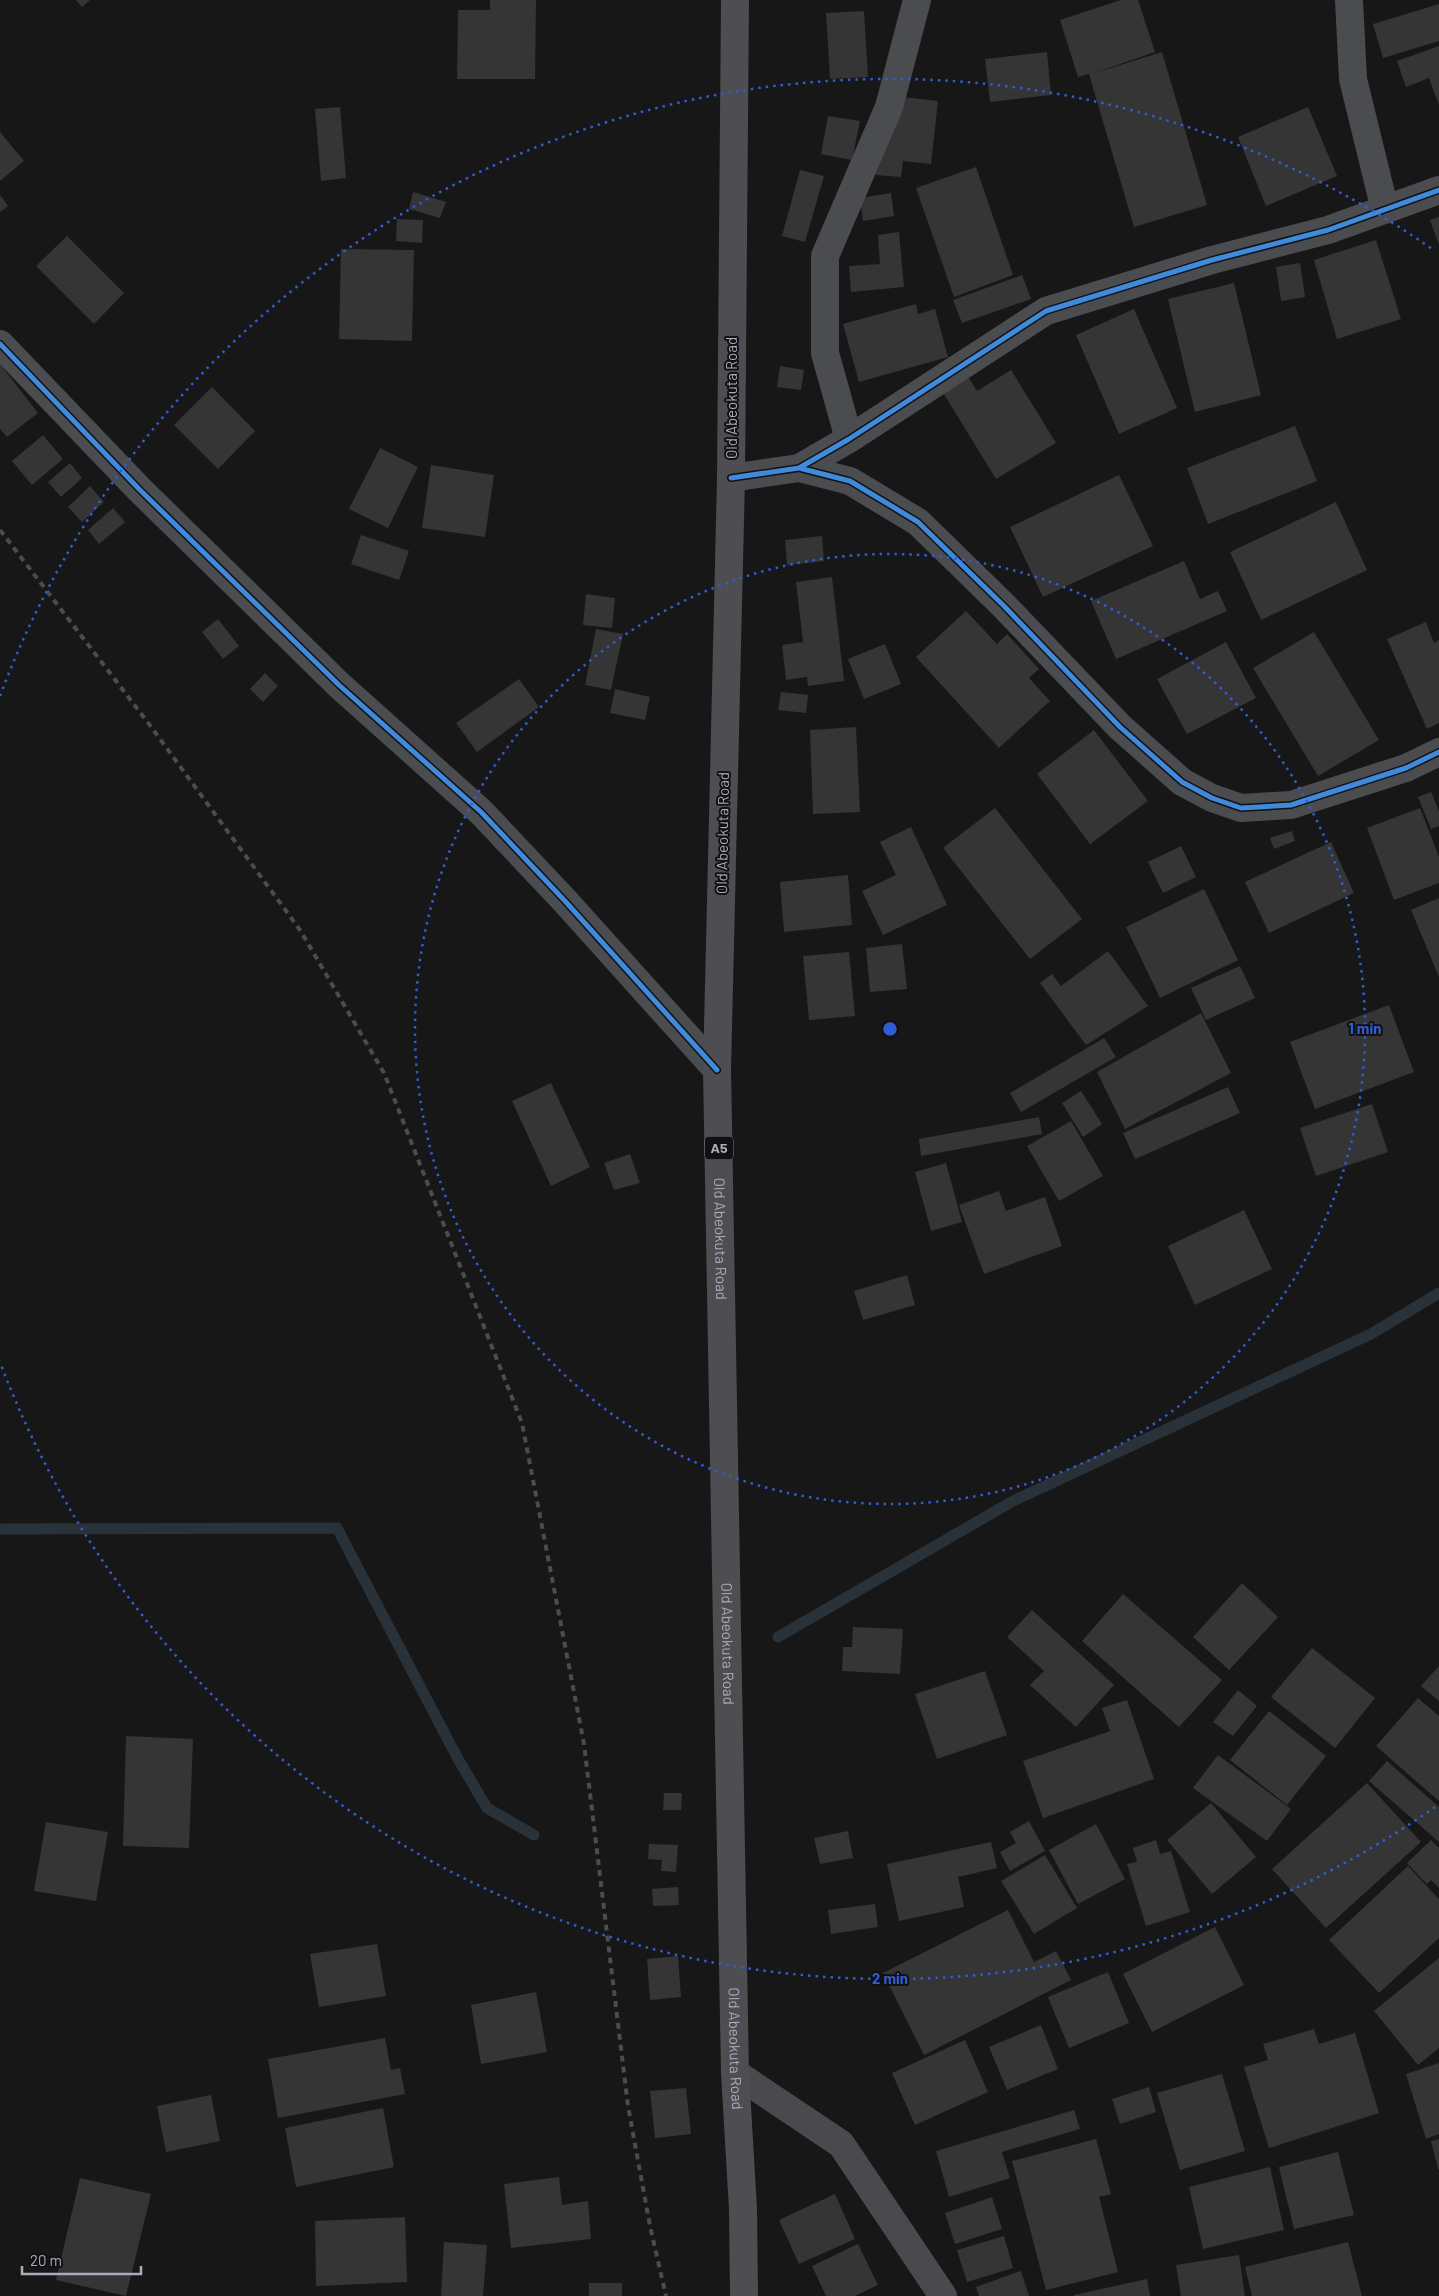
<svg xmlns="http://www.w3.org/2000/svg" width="1439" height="2296" viewBox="0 0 1439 2296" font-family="Barlow,sans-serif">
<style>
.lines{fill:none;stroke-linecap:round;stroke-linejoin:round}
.stream{stroke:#2a3239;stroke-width:11}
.building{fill:#353536}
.minor{stroke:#4b4c50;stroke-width:28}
.secondary{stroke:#4a4a4e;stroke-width:28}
.trunk{stroke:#4e4e52;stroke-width:28}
.rail{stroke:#4b4c4f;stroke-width:4;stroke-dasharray:6 5;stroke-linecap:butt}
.cycleway-casing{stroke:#111113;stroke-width:8}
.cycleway{stroke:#408adc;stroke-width:5}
.ring{fill:none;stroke:#325cd3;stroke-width:2.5;stroke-dasharray:2.5 5}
.labels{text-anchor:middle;stroke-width:4;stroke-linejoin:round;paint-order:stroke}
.shield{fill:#111113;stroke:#7b7e86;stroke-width:1}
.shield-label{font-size:14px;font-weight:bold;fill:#a8adb8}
.street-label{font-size:15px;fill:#a8adb8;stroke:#111113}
.centre{fill:#325cd3;stroke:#111113;stroke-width:2.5}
.ring-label{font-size:15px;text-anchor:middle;font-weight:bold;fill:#325cd3;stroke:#111113;stroke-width:4;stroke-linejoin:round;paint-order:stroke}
</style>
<rect width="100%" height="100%" fill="#171717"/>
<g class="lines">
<path class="stream" d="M0,1529L337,1528L457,1757L487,1808L534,1835
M778,1637L1013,1501L1371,1334L1439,1293"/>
</g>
<path class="building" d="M76,0H90L82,7Z
M490,0H536L535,79H457L458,10H490Z
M1121,0H1138L1155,52L1091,74L1162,52L1207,205L1134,227L1089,74L1078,77L1060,20Z
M1439,4V41L1383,58L1373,24Z
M864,11L868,77L830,79L826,13Z
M1439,46V105L1429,78L1406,87L1397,61Z
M1047,52L1051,95L990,102L985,59Z
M894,96L938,101L931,164L903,161L901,177L876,175L880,134Z
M340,107L346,178L321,181L315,109Z
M1308,107L1337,176L1266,206L1238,137Z
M828,116L860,121L852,160L821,154Z
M0,132L24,161L0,181Z
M976,167L1013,275L954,297L916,188Z
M800,170L824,176L805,242L782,236Z
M413,192L446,202L440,218L409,209Z
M891,193L894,216L863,221L860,198Z
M0,195L8,206L0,212Z
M1439,217V245L1430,220Z
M397,219L423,220L422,243L396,241Z
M899,232L904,287L851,292L849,266L880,264L878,235Z
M67,236L124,293L94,324L36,266Z
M1376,240L1401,319L1337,339L1314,260Z
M341,249L414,250L412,341L339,339Z
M1300,263L1305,297L1281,301L1276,267Z
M1022,275L1031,299L962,323L953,300Z
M1234,283L1261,395L1195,412L1168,299Z
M916,304L918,314L935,309L948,357L859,382L843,324Z
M1134,309L1177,408L1119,434L1076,335Z
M0,364L38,413L7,437L0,429Z
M780,366L804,370L801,390L777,387Z
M964,370L977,391L1011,370L1056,443L996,479L939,386Z
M212,387L255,431L218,469L174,425Z
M1295,426L1317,481L1208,524L1187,468Z
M43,435L63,459L32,485L12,461Z
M380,448L418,467L388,528L349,509Z
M70,463L82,478L61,497L48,482Z
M431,465L494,475L485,537L422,528Z
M1119,475L1153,546L1043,597L1010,527Z
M90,486L104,502L82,522L68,507Z
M1336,502L1367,570L1261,620L1230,552Z
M113,508L125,522L99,544L88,530Z
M361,535L409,551L399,580L351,564Z
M822,536L824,561L787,565L785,540Z
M1184,561L1200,599L1218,591L1227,611L1116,659L1091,601Z
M832,577L844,681L808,686L807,677L786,680L782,645L803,642L796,582Z
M586,594L615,598L612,628L583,625Z
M966,611L997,644L1007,634L1039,669L1029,678L1050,701L999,748L916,657Z
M218,619L239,646L223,659L202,632Z
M1426,622L1434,643L1439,640V723L1427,729L1387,639Z
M596,629L623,634L611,690L585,685Z
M1314,632L1379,740L1318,776L1253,668Z
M1226,642L1256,698L1187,734L1157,679Z
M885,644L901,684L864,699L848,659Z
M265,673L278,686L263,702L250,689Z
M519,679L539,707L477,752L456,723Z
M615,689L650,697L645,720L610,713Z
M781,692L808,695L806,713L778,710Z
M856,727L860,812L813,814L810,730Z
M1094,730L1148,801L1090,844L1037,774Z
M1431,792L1439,811V826L1431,829L1418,797Z
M995,808L1082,919L1030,959L943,848Z
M1420,808L1439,857V883L1394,900L1367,828Z
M911,827L947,905L883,935L862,891L896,875L880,842Z
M1292,831L1295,841L1274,849L1270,838Z
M1331,842L1354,893L1269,933L1245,882Z
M1181,846L1196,877L1163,893L1148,862Z
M848,875L852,925L784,932L780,882Z
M1204,889L1238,960L1160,998L1126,927Z
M1439,898V977L1411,910Z
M902,944L907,989L870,992L866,948Z
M1108,951L1148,1006L1086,1045L1040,983L1052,974L1061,986Z
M849,952L855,1016L809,1020L803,956Z
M1240,966L1255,998L1206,1020L1191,988Z
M1389,1005L1414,1072L1315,1109L1290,1042Z
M1201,1013L1231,1073L1125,1129L1097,1072Z
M1104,1038L1116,1057L1021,1112L1010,1093Z
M551,1083L590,1167L551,1186L512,1101Z
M1228,1087L1240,1113L1135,1159L1123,1133Z
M1081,1091L1102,1124L1083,1137L1062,1103Z
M1372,1104L1388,1152L1316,1176L1300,1128Z
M1039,1117L1042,1134L921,1156L919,1139Z
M1071,1121L1103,1176L1059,1201L1027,1146Z
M630,1154L640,1183L614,1190L604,1163Z
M946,1163L962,1222L931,1231L915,1172Z
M999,1191L1006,1211L1045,1197L1062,1246L984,1274L959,1205Z
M1244,1210L1272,1269L1195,1305L1168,1246Z
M907,1275L915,1305L863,1320L854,1291Z
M1242,1583L1278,1617L1229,1670L1193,1637Z
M1123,1594L1222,1680L1179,1727L1082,1641Z
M1032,1610L1114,1685L1076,1727L1030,1685L1044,1671L1007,1637Z
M853,1627L903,1629L900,1674L842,1671L843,1647H852Z
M1312,1648L1375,1698L1335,1748L1271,1697Z
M1439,1666V1701L1421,1686Z
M985,1671L1007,1735L937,1759L915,1694Z
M1238,1690L1257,1706L1233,1736L1213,1722Z
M1418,1698L1439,1716V1801L1376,1746Z
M1127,1700L1154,1779L1043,1818L1023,1761L1110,1731L1102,1708Z
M1269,1711L1326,1756L1287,1805L1230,1760Z
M126,1736L193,1739L189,1848L123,1846Z
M1218,1755L1291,1809L1267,1841L1193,1788Z
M1387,1761L1439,1807V1842L1369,1781Z
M1367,1783L1421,1842L1326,1928L1272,1869Z
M664,1793H682L681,1810H663Z
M1211,1803L1256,1857L1212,1894L1167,1840Z
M1029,1821L1045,1851L1010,1871L1000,1852L1016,1843L1010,1832Z
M46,1822L108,1832L96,1901L34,1891Z
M1096,1824L1125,1879L1078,1904L1049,1850Z
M848,1831L853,1858L820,1864L814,1838Z
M1156,1840L1160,1854L1171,1851L1190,1912L1146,1926L1127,1864L1137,1862L1133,1848Z
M1431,1840L1439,1848V1888L1431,1880L1427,1884L1407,1863Z
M991,1842L997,1868L958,1877L964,1907L899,1921L887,1864Z
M649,1844L678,1845L676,1872L661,1871L662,1860L648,1859Z
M1045,1855L1077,1908L1034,1934L1001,1881Z
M1408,1866L1439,1899V1938L1379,1993L1329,1940Z
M678,1887L679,1905L653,1906L652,1889Z
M875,1904L878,1927L831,1934L828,1910Z
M1008,1910L1034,1962L1056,1951L1071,1980L924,2055L883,1973Z
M1215,1927L1244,1985L1152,2032L1123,1974Z
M377,1944L386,1996L319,2007L310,1954Z
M678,1956L681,1997L650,2000L647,1959Z
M1439,1958V2048L1418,2065L1374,2011Z
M1108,1972L1129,2023L1069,2048L1048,1997Z
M536,1992L547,2052L481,2064L471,2005Z
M1041,2025L1058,2069L1007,2090L989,2047Z
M1314,2029L1319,2044L1355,2033L1379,2113L1269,2148L1244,2067L1268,2060L1263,2044Z
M385,2038L391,2070L400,2068L405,2094L278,2118L268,2059Z
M965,2040L988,2092L915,2125L892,2073Z
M1439,2063V2134L1426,2139L1406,2074Z
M1222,2074L1245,2151L1180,2170L1157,2093Z
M1149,2087L1156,2112L1120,2124L1112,2099Z
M686,2088L691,2134L655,2138L650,2091Z
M211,2095L220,2141L166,2152L157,2106Z
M383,2108L394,2167L296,2187L285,2128Z
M1074,2110L1080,2129L1002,2152L1010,2178L949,2197L936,2151Z
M1096,2139L1111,2194L1099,2197L1118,2272L1046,2290L1012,2161Z
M1439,2139V2169H1438L1431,2141Z
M1338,2152L1354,2215L1294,2229L1279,2167Z
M1270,2167L1284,2230L1203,2249L1189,2187Z
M559,2177L562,2205L588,2201L591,2239L511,2248L504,2184Z
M80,2178L151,2194L126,2296L56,2280Z
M835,2194L855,2239L799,2264L779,2220Z
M992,2197L1002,2229L955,2244L945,2213Z
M405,2217L407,2282L316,2286L315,2221Z
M1004,2236L1013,2268L967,2282L957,2250Z
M444,2242L487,2245L483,2296H441Z
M1348,2242L1362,2296H1252L1245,2267Z
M858,2244L878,2285L855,2296H826L812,2266Z
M1239,2255L1245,2296H1181L1176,2265Z
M1021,2271L1029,2296H979L976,2287Z
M1147,2279L1150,2296H1074V2295Z
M589,2283H622V2296H589Z"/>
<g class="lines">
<path class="minor" d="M1349,0L1353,79L1385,210
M0,344L139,489L339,685L481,812L565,901L717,1070
M849,439L825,353V256L889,107L917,0
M799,468L849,439L1046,311L1212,260L1328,230L1439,190
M731,478L799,468L850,481L918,522L1004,606L1120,727L1182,782L1212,798L1241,808L1291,805L1406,768L1439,752"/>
<path class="secondary" d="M735,2073L841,2144L943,2296"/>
<path class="trunk" id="s1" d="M735,0L731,478L717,1070L735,2073L743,2209L744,2296"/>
<path class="rail" d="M0,530L146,720L300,930L384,1073L522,1423L584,1744L628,2106L650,2226L666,2296"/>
<defs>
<path id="cycleway" d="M0,344L139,489L339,685L481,812L565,901L717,1070
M799,468L849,439L1046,311L1212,260L1328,230L1439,190
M731,478L799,468L850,481L918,522L1004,606L1120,727L1182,782L1212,798L1241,808L1291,805L1406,768L1439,752"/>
</defs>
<use href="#cycleway" class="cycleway-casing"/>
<use href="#cycleway" class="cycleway"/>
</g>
<g class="ring">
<circle cx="890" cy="1029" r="475"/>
<path d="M1435 1807A950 950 0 0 1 0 1362M0 696A950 950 0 0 1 1435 251"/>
</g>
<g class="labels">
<rect class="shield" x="705" y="1136.5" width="28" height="23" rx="4"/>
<g class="shield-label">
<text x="719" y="1153">A5</text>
</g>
<g class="street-label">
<text transform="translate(732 398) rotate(-90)" y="5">Old Abeokuta Road</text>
<text transform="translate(723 833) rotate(-89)" y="5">Old Abeokuta Road</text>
<text dy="5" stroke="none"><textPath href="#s1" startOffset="1239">Old Abeokuta Road</textPath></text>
<text dy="5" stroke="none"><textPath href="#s1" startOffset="1644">Old Abeokuta Road</textPath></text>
<text dy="5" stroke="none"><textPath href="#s1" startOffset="2049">Old Abeokuta Road</textPath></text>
</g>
</g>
<circle cx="890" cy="1029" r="8" class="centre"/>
<g class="ring-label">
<text x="1365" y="1034">1 min</text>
<text x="890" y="1984">2 min</text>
</g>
<path d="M22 2266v8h119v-8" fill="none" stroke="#a8adb8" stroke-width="2.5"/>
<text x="30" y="2266" font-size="15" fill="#a8adb8" stroke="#111113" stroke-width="4" paint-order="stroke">20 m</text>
</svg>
